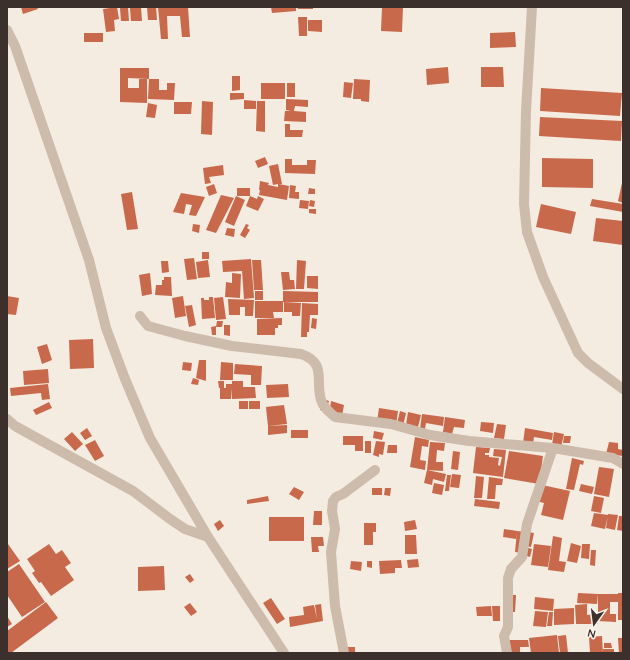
<svg xmlns="http://www.w3.org/2000/svg" width="630" height="660" viewBox="0 0 630 660" font-family="Quicksand,sans-serif">
<style>
.building{fill:#c8694b}
.lines{fill:none;stroke-linecap:round;stroke-linejoin:round}
.street{stroke:#cdbbac;stroke-width:10}
</style>
<rect width="100%" height="100%" fill="#f4ebe1"/>
<path class="building" d="M21,7H37L38,9L23,14Z
M117,7L119,19L114,20L115,31L106,32L103,9Z
M128,7L129,21H121L120,8Z
M141,7L142,21H131L130,8Z
M147,7H156L157,20H148Z
M158,7H188L190,37H182L180,16H167L168,39H161Z
M271,7H296V11L272,13Z
M298,7H313V9H298Z
M382,7H403L402,32L381,31Z
M298,17H307V36H299Z
M308,20H322V32L308,31Z
M515,32L516,47L490,48V33Z
M84,33H103V42H84Z
M448,67L449,83L427,85L426,69Z
M481,67H503L504,87H481Z
M120,68H149V79L128,78V88H139V79H147V103L120,102Z
M232,76H240V90L232,91Z
M149,79H159V90H167V83H175L174,100L148,99Z
M354,79L370,80L369,102L361,101V99H353Z
M344,82L353,83L351,98L343,97Z
M261,83H285V99H261Z
M287,83H295V97H287Z
M541,88L622,93L620,116L540,111Z
M230,93H244V99L230,100Z
M286,99L308,100V107L295,106L294,111L306,112V122L284,121L285,111H291L286,110Z
M244,100L256,101V109H244Z
M202,101L213,102L212,135L201,134Z
M257,101H265V132L256,131Z
M174,102H192L191,114H174Z
M148,103L157,105L155,118L146,117Z
M540,117L622,121L621,141L539,136Z
M285,124H290V130H303L302,137H285Z
M265,157L268,164L258,168L255,161Z
M542,158L593,159V188L542,187Z
M285,159H292V165H307V160H316L315,174L285,173Z
M278,164L282,184H279L289,186L287,200L259,195L260,190H259L260,181L269,183L268,185L278,187V184L273,185L269,166Z
M223,165L224,175L209,177L211,183L205,184L203,168Z
M622,183H623V203L618,201Z
M214,184L217,193L209,196L206,187Z
M290,185L296,186L295,192H299V199L289,198Z
M237,188H250V196H237Z
M309,188L315,189V194H308Z
M132,192L138,229L127,230L121,194Z
M181,193L205,197L196,216L189,215L192,205L186,204L184,214L173,212Z
M221,195L234,198L216,233L206,230Z
M236,196L245,200L234,226L225,222Z
M250,196L257,199L258,196L264,199L258,211L246,206Z
M592,199L623,204V212L590,206Z
M300,200L309,201L308,209L299,208Z
M310,200L315,201L314,207L309,206Z
M541,204L576,212L571,234L536,227Z
M309,209H316V214L309,213Z
M596,218L623,221V245L593,241Z
M193,224L200,225L199,233L192,231Z
M246,224L249,225L247,228L250,230L245,238L240,235Z
M227,228L235,229L234,237L225,235Z
M202,252H209V259H202Z
M194,258L197,279L187,280L184,259Z
M251,259L254,298L244,299L242,271L223,272L222,261Z
M208,260L210,277L198,278L196,262Z
M252,260H261L263,290H254Z
M297,260L306,261L304,289H296Z
M161,261H168L169,272L162,273Z
M281,272H289L290,280H294L295,289L283,290Z
M150,273L152,294L142,296L139,275Z
M232,273L241,274L240,298L225,297L226,282L232,283Z
M307,276H318V289L307,288Z
M164,277H171L172,296L155,295L156,285H162V280H164Z
M255,291H263V300H255Z
M283,291L318,292V302H283V312H273L274,318H255V301H283Z
M7,296L19,298L16,315L7,314Z
M183,296L186,316L175,318L172,298Z
M209,297H213L215,318L202,319L201,298H204V300H209Z
M223,297L226,319L216,320L214,298Z
M228,299L254,300L253,316H245V307H240V315H229Z
M284,302L301,303L300,316H292V312H284Z
M302,303L318,304V315H310L309,332H307V337H301Z
M192,305L196,325L189,327L185,306Z
M282,318V325H278V328H275V335H257V319Z
M312,318L317,319L316,329L311,328Z
M217,321H223L222,327H216Z
M224,325H230V336L224,335Z
M216,326V335H212L211,327Z
M93,339L94,368L70,369L69,340Z
M47,344L52,360L42,364L37,347Z
M199,360H206V381L196,378Z
M183,362L192,363L191,371L182,370Z
M221,362L233,363V380H220Z
M235,364L262,366L261,385H251V375L234,374Z
M48,369L49,383L24,385L23,371Z
M193,378L199,380L198,385L191,384Z
M218,381H224V388H219Z
M232,381H243V387H255L256,398L232,399L231,388V399H220V388H226V384H232Z
M48,384L50,399L42,400L41,393L11,396L10,388Z
M288,384L289,397L267,398L266,385Z
M323,399L329,401L327,407L330,408L331,401L344,405L342,416L320,410Z
M239,401H248V409H239Z
M249,401H260V409H249Z
M49,402L52,408L36,415L33,410Z
M284,405L287,424L268,426L267,417L279,416L267,417L266,407Z
M379,408L398,411L396,424L377,422Z
M400,411L406,413L403,426L397,424Z
M408,412L421,415L418,427L406,425Z
M422,414L444,417L443,426L426,423L425,429H420Z
M445,417L465,420L464,428L454,427L452,434L443,432Z
M481,422L494,423L493,433L480,431Z
M497,424L506,425L504,439L494,438Z
M287,425V433L268,435V426Z
M87,428L92,436L85,440L80,433Z
M525,428L553,433L552,440L534,437L533,444L523,443Z
M291,430H308V438H291Z
M374,431L384,433L382,440L373,438Z
M72,432L83,444L75,451L64,439Z
M554,432L564,434L561,447L552,445Z
M343,436H363V451H355V445H343Z
M564,436H571L570,443H563Z
M415,437L429,440L428,447L422,446L420,460L426,461L425,470L410,467Z
M95,440L104,456L95,461L85,445Z
M365,441H371V453H365Z
M376,441L385,442L383,455L379,454V457L373,455Z
M430,442L445,443L444,451L437,450L436,462H443V471L427,470Z
M609,442L618,443V449L623,450V456L606,454Z
M388,445H397V453H387Z
M476,447L490,448L489,453H485V455H489V457L499,458L498,465L500,466L502,457L493,456L494,449L506,450L503,477L473,473Z
M453,451L460,452L458,470L451,469Z
M509,451L543,456L539,484L504,478Z
M572,458L584,461L583,465L580,464L574,490L566,489Z
M599,467L614,469L609,497L594,494Z
M427,470L446,474L444,482L433,479L432,485L424,483Z
M452,474L461,475L459,488L450,487Z
M447,475H451L449,491H445Z
M476,476L484,477L482,498H474Z
M489,477L503,479L502,485H496L495,499H487Z
M434,483L444,485L442,495L432,493Z
M581,484L594,487L592,494L579,491Z
M542,485L570,491L563,520L541,515L544,503L536,501Z
M294,487L304,492L299,500L289,494Z
M372,488H382V495H372Z
M385,488H391L390,496L384,495Z
M268,496L269,501L247,504V500Z
M594,496L604,498L601,513L591,511Z
M475,499L500,502L499,509L474,506Z
M314,511H322V525H313Z
M594,513L608,515L605,529L591,526Z
M608,514L618,515L615,530L606,528Z
M619,516H623V531L617,530Z
M269,517H304V541H269Z
M220,520L224,526L218,531L214,524Z
M415,520L417,529L405,531L404,522Z
M364,523H376V532H373V545H364Z
M504,529L517,531L516,539L503,537Z
M517,531L526,532L523,553L515,552Z
M527,532L534,533L531,547L526,546Z
M405,535H416L417,554H405Z
M553,536L562,538L559,561L566,562L564,572L548,570Z
M311,537H323L324,546H318L319,552H312Z
M571,543L581,546L577,563L567,561Z
M8,544L20,561L7,569V545Z
M49,544L56,554L62,550L71,563L65,567L74,580L51,596L41,582L39,583L32,573L35,571L27,559Z
M534,544L551,546L548,567L531,565Z
M582,544H590L589,559L581,558Z
M525,547L532,549L530,557L523,555Z
M591,550H596L595,566L590,565Z
M418,559L419,567L408,568L407,560Z
M401,560L402,568H395V573L380,574L379,561Z
M351,561L362,562L361,571L350,569Z
M367,561H372V568L367,567Z
M19,564L45,602L22,617L7,595V572Z
M164,566L165,590L138,591V567Z
M190,574L194,580L190,583L185,577Z
M578,593L598,594L597,604L577,603Z
M618,593H623V620H618V602H610V614H616V622L598,621V594H618Z
M507,595H516L515,612H507Z
M535,597L554,599L553,611L534,609Z
M271,598L285,619L277,624L263,603Z
M46,602L58,618L11,653H7V631Z
M190,603L197,612L191,616L184,607Z
M321,604L323,621L290,627L289,617L304,615L303,607L314,605L317,619L315,605Z
M587,604V615L597,614L598,624H576L575,605Z
M491,606L492,616H477L476,607Z
M492,606H500V621H493Z
M574,608V624L554,625V609Z
M535,611L548,612L546,627L533,626Z
M549,612H553L552,626H547Z
M7,616L12,624L7,627Z
M557,635L559,653H531L529,638Z
M566,635L568,653H560L558,636Z
M602,636L603,653H590L589,637Z
M618,638H623V653H619Z
M502,640H528L529,647H520V653H502Z
M604,643H611L612,648H604Z
M346,647H355V653H346Z
M603,649H614V653H603Z"/>
<g class="lines">
<path class="street" d="M532,7L526,111L524,204L527,232L543,277L578,353L588,363L623,389
M7,30L15,46L89,260L106,328L125,379L150,438L208,537L284,653
M140,316L148,326L185,336L232,346L301,354C327,363 315,380 321,400C323,407 329,412 335,417L391,424L430,435L469,441L553,448L613,458L623,464
M7,419L15,426L133,491L170,519L185,529L208,537
M344,653L335,606L331,552L335,529L332,511L333,501L336,497L343,494L375,470
M507,653L504,636L508,627V578L511,569L522,557L527,524L553,448"/>
</g>
<rect width="630" height="660" fill="none" stroke="#3b302b" stroke-width="16"/>
<g transform="translate(594 624) rotate(194)" stroke="#fbf5ee" stroke-width="3" paint-order="stroke">
<path d="M0-3L7 15L0 10L-7 15Z" fill="#3b302b"/>
<text y="-6" font-size="11" font-weight="bold" text-anchor="middle" fill="#3b302b">N</text>
</g>
</svg>
